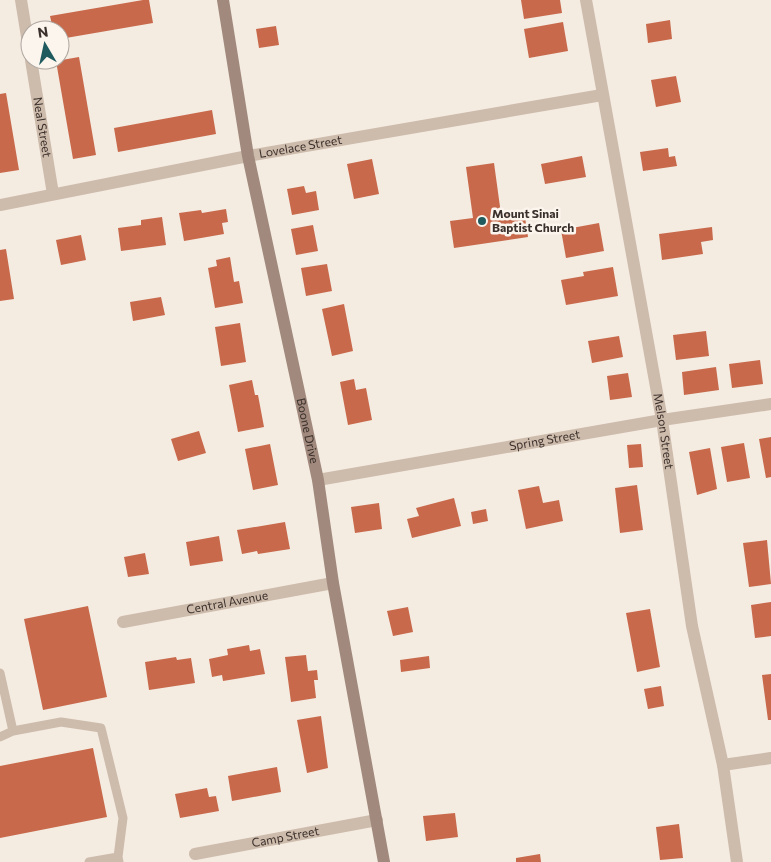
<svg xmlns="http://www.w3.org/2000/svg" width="771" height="862" viewBox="0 0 771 862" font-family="Commissioner,sans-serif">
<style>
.building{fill:#c8694b}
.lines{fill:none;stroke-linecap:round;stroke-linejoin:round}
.lane{stroke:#cdbbac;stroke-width:9}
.street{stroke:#cdbbac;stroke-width:12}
.secondary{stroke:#a18a7d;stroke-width:12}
.poi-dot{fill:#1f5a5e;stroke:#fbf5ee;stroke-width:2}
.labels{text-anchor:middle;stroke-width:5;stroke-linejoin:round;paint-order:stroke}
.street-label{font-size:12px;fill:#3b302b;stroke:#fbf5ee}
.poi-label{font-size:12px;font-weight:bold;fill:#3b302b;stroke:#fbf5ee;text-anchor:start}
</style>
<rect width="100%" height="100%" fill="#f4ebe1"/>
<path class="building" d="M143,0H149L153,23L60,39V30H53L50,16Z
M521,0H560L562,13L524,19Z
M670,20L672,39L648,43L646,24Z
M563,22L568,51L529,58L524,29Z
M276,26L279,45L259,48L256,29Z
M79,57L96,155L73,159L56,61Z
M676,76L681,102L656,107L651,80Z
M6,93L19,170L0,173V94Z
M212,110L216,134L118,152L114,128Z
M668,148L669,157L675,156L677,166L643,171L640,152Z
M582,156L586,177L545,184L541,164Z
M372,159L379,194L354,199L347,164Z
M494,163L501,214L524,211L528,237L454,248L450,221L473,218L466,167Z
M304,186L306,193L316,191L319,210L292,215L287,189Z
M226,209L228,222L222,223L224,234L184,241L179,213L201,210L202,213Z
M162,217L166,245L121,251L118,228L141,225V220Z
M599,223L604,251L566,258L561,230Z
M313,225L318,251L296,255L291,229Z
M712,227L713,240L701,242L703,254L662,260L659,234Z
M81,235L86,260L61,265L56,240Z
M6,249L14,299L0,301V250Z
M230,257L234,282L239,281L243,303L215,308L208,268L217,266L216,260Z
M327,264L332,291L306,296L301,268Z
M613,267L618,296L566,305L561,280L584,276L583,272Z
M161,297L165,315L133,321L130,302Z
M344,304L353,351L332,356L322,309Z
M240,323L246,362L221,366L215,327Z
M706,331L709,356L676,360L673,335Z
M619,336L623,357L592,363L588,341Z
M760,360L763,384L732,388L729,364Z
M716,367L719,390L684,395L682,372Z
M628,373L632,397L610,400L607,376Z
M354,379L356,390L366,388L372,420L348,425L340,382Z
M252,380L255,395H258L264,427L238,432L229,385Z
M199,431L206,453L178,461L171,439Z
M771,437V477L766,478L759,439Z
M744,443L750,478L727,482L721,447Z
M270,444L278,485L253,490L245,449Z
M641,444L643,467L629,468L627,445Z
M710,448L717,489L697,495L689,452Z
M637,485L643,530L620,533L615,488Z
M539,486L543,503L559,500L563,521L526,529L518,490Z
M454,498L461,526L412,538L407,519L419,516L416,508Z
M379,503L382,529L355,533L351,507Z
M486,509L488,521L473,524L471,512Z
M285,522L290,549L258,554L257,551L242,554L237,530Z
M219,536L223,561L190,566L186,542Z
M767,540L771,584L749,587L743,543Z
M145,553L149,574L128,577L124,557Z
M771,602V636L755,638L751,605Z
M88,606L107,697L43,710L24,619Z
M408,607L413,632L393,636L387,611Z
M650,609L660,667L637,672L626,613Z
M249,645L250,651L260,649L265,674L223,681L222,675L212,677L209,659L228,655L227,649Z
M306,655L308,671L317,670L318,680H314L316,698L291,702L285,657Z
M429,656L430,668L401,672L400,660Z
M176,657L177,660L191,658L195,683L149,690L145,662Z
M771,674V720H768L762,675Z
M661,686L664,706L648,709L644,689Z
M321,716L328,768L307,773L297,720Z
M93,748L107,817L0,838V766Z
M277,767L281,792L232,801L228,776Z
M207,788L209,797L216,796L219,811L180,818L175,794Z
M455,813L458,837L426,841L423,816Z
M679,824L683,858L660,860L656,827Z
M540,854L541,862H516V858Z"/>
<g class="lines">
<path class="lane" d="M0,673L13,731L61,722L101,728L123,818L118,857L119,862
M0,737L13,731
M89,862L118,857"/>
<g class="street">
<path d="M21,0L30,55"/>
<path id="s1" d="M586,0L662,420L692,626L723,765L737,862"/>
<path id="s2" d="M31,60L53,194"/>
<path id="s3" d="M0,205L248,156L602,95"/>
<path id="s4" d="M318,480L662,420L771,404"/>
<path id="s5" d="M123,622L333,583"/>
<path d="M723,765L771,758"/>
<path id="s6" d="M195,854L377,820"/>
</g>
<path class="secondary" id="s7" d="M223,0L248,156L318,480L333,583L384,862"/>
</g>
<circle class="poi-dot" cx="482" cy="221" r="5"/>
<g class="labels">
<g class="street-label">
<text dy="4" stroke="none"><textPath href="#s2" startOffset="68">Neal Street</textPath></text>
<text dy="4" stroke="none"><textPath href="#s3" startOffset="306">Lovelace Street</textPath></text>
<text dy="4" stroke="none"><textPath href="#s7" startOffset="439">Boone Drive</textPath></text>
<text dy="4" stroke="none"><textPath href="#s1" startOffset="438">Melson Street</textPath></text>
<text dy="4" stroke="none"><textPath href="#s4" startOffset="230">Spring Street</textPath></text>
<text dy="4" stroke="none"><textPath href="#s5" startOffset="106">Central Avenue</textPath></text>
<text dy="4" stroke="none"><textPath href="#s6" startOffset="92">Camp Street</textPath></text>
</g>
<g class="poi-label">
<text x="492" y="218">Mount Sinai<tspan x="492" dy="14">Baptist Church</tspan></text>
</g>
</g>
<g transform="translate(45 45) rotate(351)"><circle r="24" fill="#fbf5ee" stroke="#aea6a0"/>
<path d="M0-4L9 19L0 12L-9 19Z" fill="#1f5a5e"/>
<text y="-8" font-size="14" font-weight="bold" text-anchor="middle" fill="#3b302b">N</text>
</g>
</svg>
